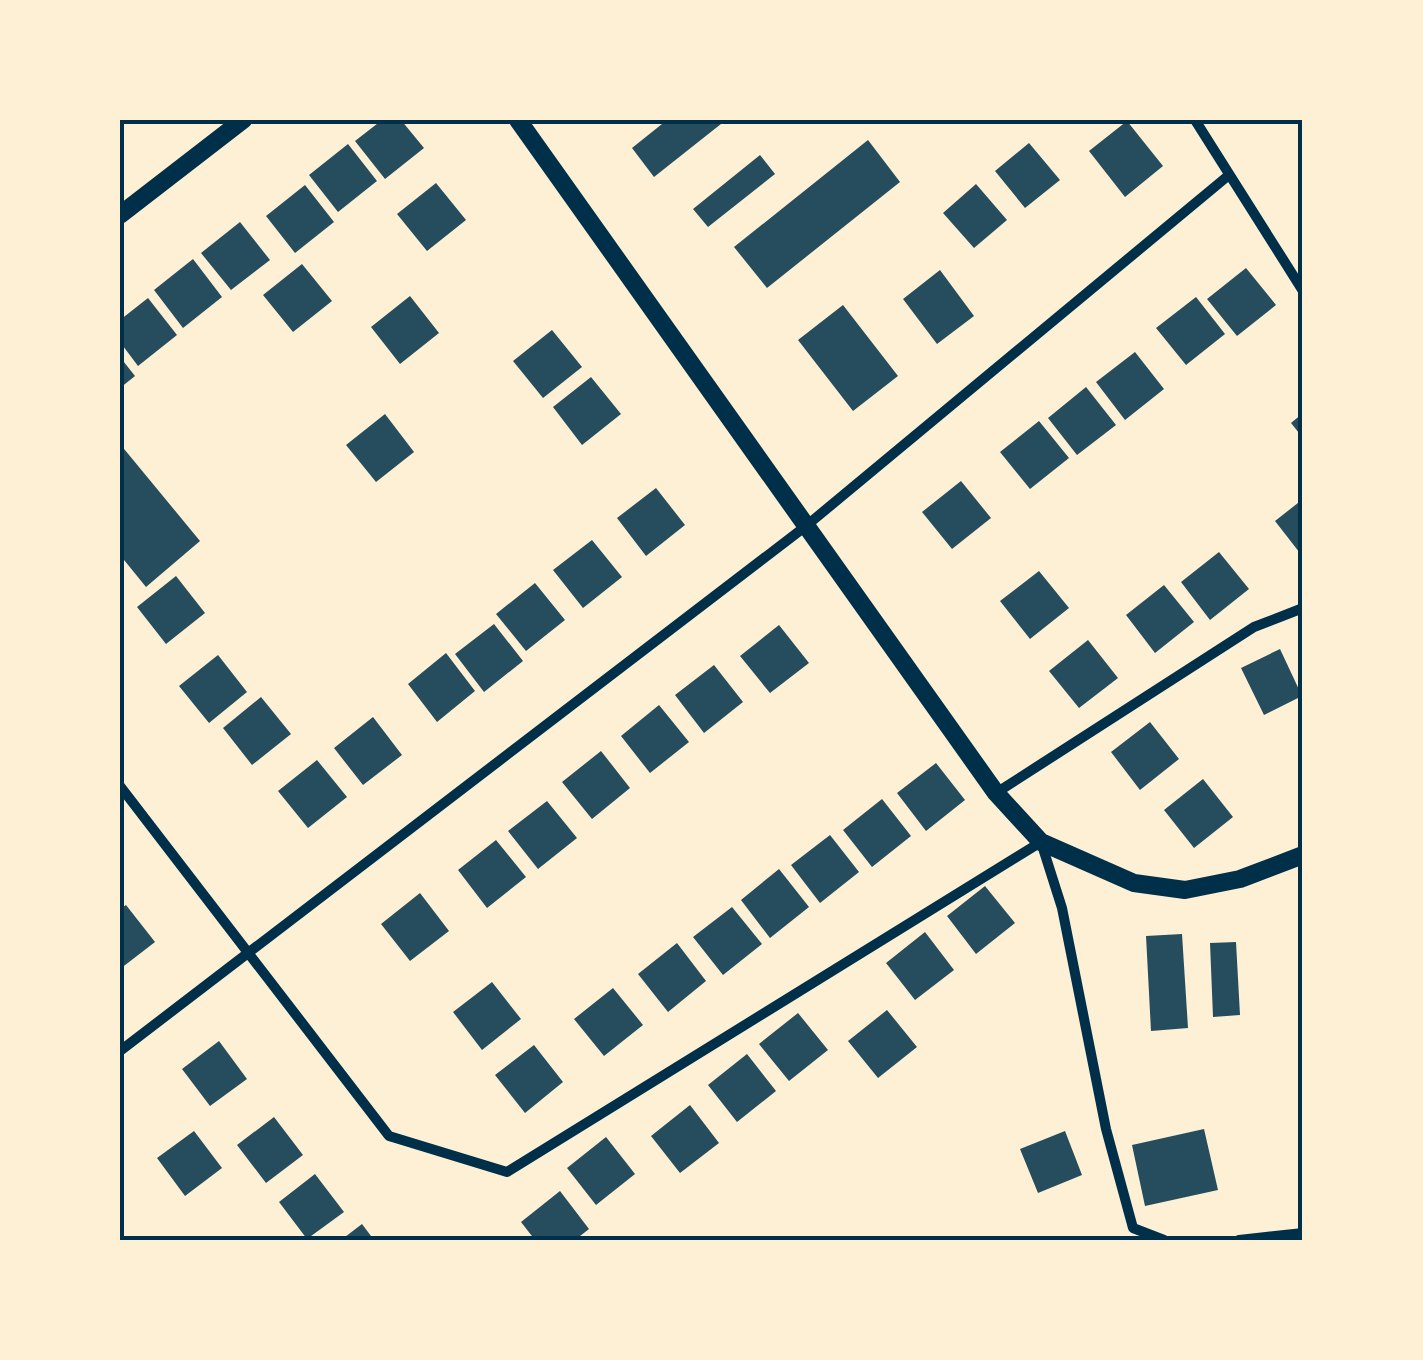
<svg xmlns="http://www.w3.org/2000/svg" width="1423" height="1360" viewBox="0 0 1423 1360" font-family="Arial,sans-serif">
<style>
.building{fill:#264d5e}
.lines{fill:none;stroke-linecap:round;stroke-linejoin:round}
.minor{stroke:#003049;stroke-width:10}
.tertiary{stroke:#003049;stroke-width:18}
.neatline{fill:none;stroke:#003049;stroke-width:4}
</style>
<rect width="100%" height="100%" fill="#fdf0d5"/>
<path class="building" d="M382,120H401L424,148L385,179L355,141Z
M667,120H726L654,177L632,148Z
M1127,121L1163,166L1125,197L1089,151Z
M868,140L900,182L767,288L734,247Z
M1029,143L1060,180L1025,208L995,171Z
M348,144L377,181L338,212L309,175Z
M760,155L775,174L708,227L693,209Z
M436,183L466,220L427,251L397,214Z
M976,184L1007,220L974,248L943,213Z
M305,185L334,222L295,253L266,216Z
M240,222L270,260L231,290L201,253Z
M193,259L222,297L183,328L154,290Z
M302,264L332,301L293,332L263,295Z
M1246,268L1276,305L1237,336L1207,299Z
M940,270L974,316L937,344L903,299Z
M410,296L439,333L400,364L371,327Z
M1196,297L1225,334L1186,365L1156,328Z
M148,298L177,335L138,366L120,342V320Z
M843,305L898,376L853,411L798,340Z
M552,330L582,367L543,398L513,361Z
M1135,352L1164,389L1125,420L1096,382Z
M120,357L135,376L120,388Z
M591,377L621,414L582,445L553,407Z
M1086,387L1116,425L1077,455L1048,418Z
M1303,413V438L1291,423Z
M385,414L414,452L376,482L346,445Z
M1039,421L1069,458L1030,489L1000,452Z
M120,444L200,541L146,587L120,555Z
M961,481L991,518L952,549L922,512Z
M656,488L685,525L646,556L617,518Z
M1303,499V557L1275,521Z
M592,540L622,577L583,608L553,570Z
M1219,552L1249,589L1210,620L1181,582Z
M1039,571L1069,608L1030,639L1000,601Z
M176,576L205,613L166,644L137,607Z
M535,583L565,620L526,651L496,614Z
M1164,585L1194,622L1155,653L1126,615Z
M494,624L523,661L484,692L455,654Z
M779,625L809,663L770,693L740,656Z
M1088,640L1118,678L1079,708L1049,671Z
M1280,649L1302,696L1264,715L1241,668Z
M446,653L475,691L437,722L408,684Z
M218,655L247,692L209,723L179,686Z
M714,665L743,702L704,733L675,695Z
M261,697L291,734L252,765L223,728Z
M659,705L689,742L650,773L621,736Z
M373,717L402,755L363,785L334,748Z
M1150,722L1179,759L1140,790L1111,752Z
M601,751L630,788L592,819L562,782Z
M317,760L347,797L308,828L278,791Z
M936,763L965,800L926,831L897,793Z
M1203,779L1233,817L1194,848L1164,810Z
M882,799L911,836L872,867L843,830Z
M547,801L577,838L538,869L508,831Z
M830,835L859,872L820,903L791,865Z
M496,840L526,877L487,908L458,870Z
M779,869L809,907L770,938L741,900Z
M985,886L1015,923L976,954L947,916Z
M420,893L449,931L410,961L381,924Z
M126,905L155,942L120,969V909Z
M732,907L762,944L723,975L693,937Z
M925,932L954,970L915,1000L886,963Z
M1182,934L1188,1028L1151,1031L1146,936Z
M1236,942L1240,1015L1213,1017L1210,943Z
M677,943L706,981L668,1012L638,974Z
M492,982L521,1019L482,1050L453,1012Z
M613,988L643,1025L604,1056L574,1019Z
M887,1010L917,1047L878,1078L848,1041Z
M798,1013L828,1050L789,1081L759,1044Z
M219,1041L247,1079L210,1106L182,1069Z
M534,1045L563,1082L525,1113L495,1075Z
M747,1054L776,1091L737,1122L708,1085Z
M690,1105L719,1143L680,1173L651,1136Z
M274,1117L303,1155L266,1183L237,1145Z
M1204,1129L1218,1190L1145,1206L1132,1145Z
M194,1131L222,1168L185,1196L157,1158Z
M1065,1131L1082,1175L1038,1193L1020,1149Z
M606,1137L635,1174L596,1205L567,1168Z
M315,1174L344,1212L307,1239L279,1202Z
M560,1191L589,1229L575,1240H535L521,1222Z
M362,1224L374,1240H341Z"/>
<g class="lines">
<path class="minor" d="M1195,120L1303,291
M120,786L389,1136L507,1172L1041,842L1062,908L1106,1129L1133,1228L1164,1240
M996,793L1254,627L1303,608
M120,1051L806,526L1229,175
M1239,1240L1303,1233"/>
<path class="tertiary" d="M518,120L996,793L1041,842L1134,883L1185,890L1240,879L1303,855
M120,215L243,120"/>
</g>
<rect width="1423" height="1360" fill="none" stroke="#fdf0d5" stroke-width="245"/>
<rect x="122" y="122" width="1178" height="1116" class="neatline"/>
</svg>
